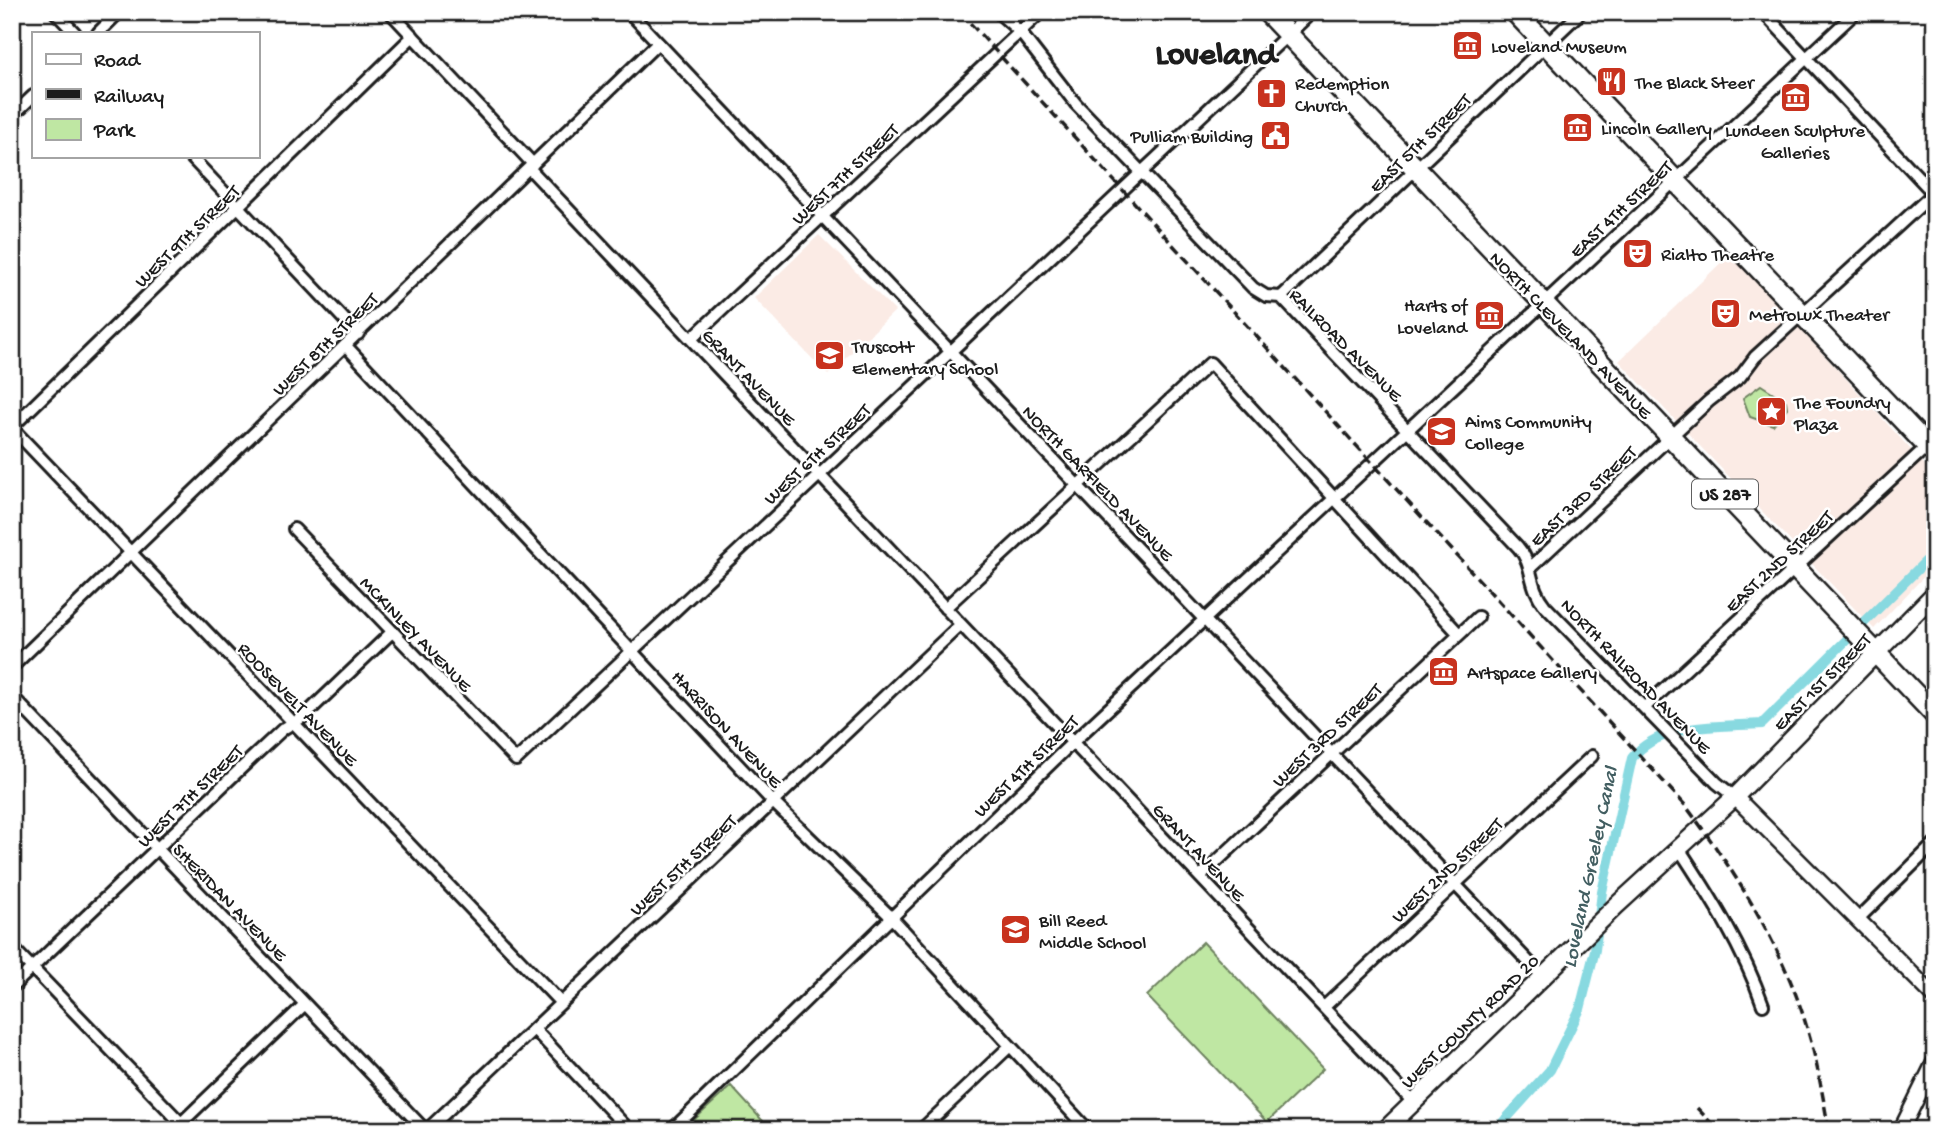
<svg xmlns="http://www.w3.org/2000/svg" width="1947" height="1142" viewBox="0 0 1947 1142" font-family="'Gochi Hand',sans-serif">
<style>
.built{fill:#fbebe5}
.green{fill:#bfe7a3;stroke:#6e8260;stroke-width:2}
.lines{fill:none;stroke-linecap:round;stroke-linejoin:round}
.canal{stroke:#88d9e0;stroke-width:10}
.minor-casing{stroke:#1c1c1c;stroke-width:16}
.tertiary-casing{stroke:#1c1c1c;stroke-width:19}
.secondary-casing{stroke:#1c1c1c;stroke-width:21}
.trunk-casing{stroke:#1c1c1c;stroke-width:24}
.minor{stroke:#fff;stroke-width:10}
.tertiary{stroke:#fff;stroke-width:14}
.secondary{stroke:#fff;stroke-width:16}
.trunk{stroke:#fff;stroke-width:19}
.rail{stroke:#1c1c1c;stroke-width:3.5;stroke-dasharray:10 5;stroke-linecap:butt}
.labels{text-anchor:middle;stroke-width:5;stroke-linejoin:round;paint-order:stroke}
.shield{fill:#fff;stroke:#606060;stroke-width:2}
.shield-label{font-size:18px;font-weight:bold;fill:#1c1c1c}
.poi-label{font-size:19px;fill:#1c1c1c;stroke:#fff;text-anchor:start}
.street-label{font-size:19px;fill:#1c1c1c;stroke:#fff}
.water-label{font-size:21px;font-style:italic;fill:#425e61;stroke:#fff}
.town-label{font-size:33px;font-weight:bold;fill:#1c1c1c;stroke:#fff}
</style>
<rect width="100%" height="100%" fill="#fff"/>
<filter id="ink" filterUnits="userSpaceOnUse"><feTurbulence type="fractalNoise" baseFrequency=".0143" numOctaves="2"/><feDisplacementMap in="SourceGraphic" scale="14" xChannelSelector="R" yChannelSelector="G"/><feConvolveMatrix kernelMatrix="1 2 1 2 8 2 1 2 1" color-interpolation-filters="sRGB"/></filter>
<g filter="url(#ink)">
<path class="built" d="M819,235L895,311L828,375L754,298Z
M1731,253L1935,476V565L1874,629L1619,361Z"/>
<path class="green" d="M1761,385L1786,401L1787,408L1773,425L1750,417L1743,398Z
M1203,942L1323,1069L1267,1122L1147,996Z
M731,1086L771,1130H683Z"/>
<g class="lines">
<path class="canal" d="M1496,1130L1550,1070L1580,1009L1595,950L1602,892L1632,758C1660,722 1720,727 1762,724L1935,552"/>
<defs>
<path id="minor" d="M55,12L75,33
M390,12L533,164
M629,12L1543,977
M998,12L1020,32L1076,104L1253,288L1266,296L1281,297L1518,547C1535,566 1527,584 1545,606L1717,783L1735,797
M1763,12L1935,195
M98,33L119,12
M12,116L33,96
M190,156L358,334
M529,168L1413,1102
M1281,297L1581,12
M691,339L1041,12
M346,346L773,802L892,918L1088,1130
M12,427L413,36
M12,428L561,1003
M294,529L516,760L1312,12
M1530,568L1709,401L1740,377L1755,357L1935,192
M945,608L1210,363L1459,634
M12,667L658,43
M12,696L425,1130
M1645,707L1935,439
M1678,847C1711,897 1743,948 1763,1005
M1200,877L1478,617
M1859,918L1935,843
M12,947L181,1123
M12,987L254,756L283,729L303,717L392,632
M1324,1007L1592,756
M534,1029L629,1130
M174,1130L305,1004
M427,1130L960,625
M672,1130L1073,742L1856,12
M921,1130L1010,1046"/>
<path id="tertiary" d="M1735,797L1935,997
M1901,1130L1935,1061"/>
<path id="secondary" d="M1385,1130L1617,905L1735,797L1935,593"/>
<path id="trunk" d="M1267,12L1935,715
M1515,12L1935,454"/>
</defs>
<use href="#minor" class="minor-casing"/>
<use href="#tertiary" class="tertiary-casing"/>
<use href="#secondary" class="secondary-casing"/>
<use href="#trunk" class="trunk-casing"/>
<use href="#minor" class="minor"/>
<use href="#tertiary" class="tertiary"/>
<use href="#secondary" class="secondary"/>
<use href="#trunk" class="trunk"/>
<path class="rail" d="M960,12L1685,805C1737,874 1786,951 1809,1035C1818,1066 1823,1098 1829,1130
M1697,1108L1718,1130"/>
</g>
</g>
<defs>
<symbol id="museum-square" viewBox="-11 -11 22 22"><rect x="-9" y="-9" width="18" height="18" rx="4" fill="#c8321e" stroke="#fff"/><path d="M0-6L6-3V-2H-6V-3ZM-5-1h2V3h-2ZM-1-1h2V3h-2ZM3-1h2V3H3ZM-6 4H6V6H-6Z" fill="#fff"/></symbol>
<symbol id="restaurant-square" viewBox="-11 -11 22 22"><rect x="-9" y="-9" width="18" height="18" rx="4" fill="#c8321e" stroke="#fff"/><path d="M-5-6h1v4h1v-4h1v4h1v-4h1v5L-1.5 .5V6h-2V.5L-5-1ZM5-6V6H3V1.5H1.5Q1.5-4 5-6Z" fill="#fff"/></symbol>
<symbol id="church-square" viewBox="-11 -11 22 22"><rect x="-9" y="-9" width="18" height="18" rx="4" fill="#c8321e" stroke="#fff"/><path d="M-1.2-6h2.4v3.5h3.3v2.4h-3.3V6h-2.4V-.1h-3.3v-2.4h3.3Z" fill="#fff"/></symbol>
<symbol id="civic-square" viewBox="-11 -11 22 22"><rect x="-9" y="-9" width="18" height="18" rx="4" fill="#c8321e" stroke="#fff"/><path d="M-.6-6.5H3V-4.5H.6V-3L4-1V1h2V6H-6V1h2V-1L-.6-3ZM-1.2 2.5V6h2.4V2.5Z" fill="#fff"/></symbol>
<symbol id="theatre-square" viewBox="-11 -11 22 22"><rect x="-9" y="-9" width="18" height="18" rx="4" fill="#c8321e" stroke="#fff"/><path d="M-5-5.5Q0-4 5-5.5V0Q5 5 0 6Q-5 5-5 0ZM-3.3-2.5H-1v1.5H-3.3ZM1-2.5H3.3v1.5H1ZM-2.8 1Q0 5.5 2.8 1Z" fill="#fff"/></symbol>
<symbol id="school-square" viewBox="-11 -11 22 22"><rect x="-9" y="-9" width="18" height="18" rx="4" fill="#c8321e" stroke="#fff"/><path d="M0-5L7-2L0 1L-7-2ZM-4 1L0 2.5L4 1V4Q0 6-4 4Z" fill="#fff"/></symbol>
<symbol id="sight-square" viewBox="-11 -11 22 22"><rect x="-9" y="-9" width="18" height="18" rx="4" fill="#c8321e" stroke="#fff"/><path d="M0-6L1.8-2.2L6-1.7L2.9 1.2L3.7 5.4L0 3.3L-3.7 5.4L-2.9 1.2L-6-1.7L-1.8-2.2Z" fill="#fff"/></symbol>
<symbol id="university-square" viewBox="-11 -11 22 22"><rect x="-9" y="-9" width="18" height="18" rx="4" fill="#c8321e" stroke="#fff"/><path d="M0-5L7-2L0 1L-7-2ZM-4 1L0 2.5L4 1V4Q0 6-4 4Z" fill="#fff"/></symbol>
</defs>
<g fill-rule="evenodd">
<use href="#museum-square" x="1450" y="28" width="35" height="35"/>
<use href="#restaurant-square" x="1594" y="64" width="35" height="35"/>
<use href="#church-square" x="1254" y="76" width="35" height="35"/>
<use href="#museum-square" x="1778" y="80" width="35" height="35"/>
<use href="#museum-square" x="1560" y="110" width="35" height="35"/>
<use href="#civic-square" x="1258" y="118" width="35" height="35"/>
<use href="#theatre-square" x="1620" y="236" width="35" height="35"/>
<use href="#theatre-square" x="1708" y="296" width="35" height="35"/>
<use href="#museum-square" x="1472" y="298" width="35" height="35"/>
<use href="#school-square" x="812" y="338" width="35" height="35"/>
<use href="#sight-square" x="1754" y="394" width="35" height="35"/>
<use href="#university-square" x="1424" y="414" width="35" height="35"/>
<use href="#museum-square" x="1426" y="654" width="35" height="35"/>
<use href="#school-square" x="998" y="912" width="35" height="35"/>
</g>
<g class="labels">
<rect class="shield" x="1692" y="479.5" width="66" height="29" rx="5"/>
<g class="shield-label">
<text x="1725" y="500">US 287</text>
</g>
<g class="poi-label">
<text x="1491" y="52">Loveland Museum</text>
<text x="1635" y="88">The Black Steer</text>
<text x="1295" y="89">Redemption<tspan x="1295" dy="22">Church</tspan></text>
<text x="1601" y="134">Lincoln Gallery</text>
<text x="1795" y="136" text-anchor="middle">Lundeen Sculpture<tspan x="1795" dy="22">Galleries</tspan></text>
<text x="1253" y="142" text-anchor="end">Pulliam Building</text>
<text x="1661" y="260">Rialto Theatre</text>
<text x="1467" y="311" text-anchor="end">Harts of<tspan x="1467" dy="22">Loveland</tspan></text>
<text x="1749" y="320">MetroLux Theater</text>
<text x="852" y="352">Truscott<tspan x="852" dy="22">Elementary School</tspan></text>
<text x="1794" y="408">The Foundry<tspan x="1794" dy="22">Plaza</tspan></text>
<text x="1465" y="427">Aims Community<tspan x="1465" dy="22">College</tspan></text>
<text x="1467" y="678">Artspace Gallery</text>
<text x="1039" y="926">Bill Reed<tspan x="1039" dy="22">Middle School</tspan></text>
</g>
<g class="street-label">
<text transform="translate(1419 142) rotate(-44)" y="7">EAST 5TH STREET</text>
<text transform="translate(844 173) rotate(-43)" y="7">WEST 7TH STREET</text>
<text transform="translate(1620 208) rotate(-43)" y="7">EAST 4TH STREET</text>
<text transform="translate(186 235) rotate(-44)" y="7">WEST 9TH STREET</text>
<text transform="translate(1572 334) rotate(46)" y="7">NORTH CLEVELAND AVENUE</text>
<text transform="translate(324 343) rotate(-44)" y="7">WEST 8TH STREET</text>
<text transform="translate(1347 344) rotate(45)" y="7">RAILROAD AVENUE</text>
<text transform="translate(750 376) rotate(46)" y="7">GRANT AVENUE</text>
<text transform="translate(816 453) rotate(-43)" y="7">WEST 6TH STREET</text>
<text transform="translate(1099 482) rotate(46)" y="7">NORTH GARFIELD AVENUE</text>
<text transform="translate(1582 495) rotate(-43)" y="7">EAST 3RD STREET</text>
<text transform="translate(1778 560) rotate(-43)" y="7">EAST 2ND STREET</text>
<text transform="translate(417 633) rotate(46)" y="7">MCKINLEY AVENUE</text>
<text transform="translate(1637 675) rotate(46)" y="7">NORTH RAILROAD AVENUE</text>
<text transform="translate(1821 681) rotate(-45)" y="7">EAST 1ST STREET</text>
<text transform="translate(299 703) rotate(46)" y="7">ROOSEVELT AVENUE</text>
<text transform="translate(728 728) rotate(47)" y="7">HARRISON AVENUE</text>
<text transform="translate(1326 734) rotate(-43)" y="7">WEST 3RD STREET</text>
<text transform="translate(1025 765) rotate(-44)" y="7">WEST 4TH STREET</text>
<text transform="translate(189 795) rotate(-44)" y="7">WEST 7TH STREET</text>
<text transform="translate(1200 851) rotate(47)" y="7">GRANT AVENUE</text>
<text transform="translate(682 864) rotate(-43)" y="7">WEST 5TH STREET</text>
<text transform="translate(1446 869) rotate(-43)" y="7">WEST 2ND STREET</text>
<text transform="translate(231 901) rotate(46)" y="7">SHERIDAN AVENUE</text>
<text transform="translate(1469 1020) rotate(-44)" y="7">WEST COUNTY ROAD 20</text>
</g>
<g class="water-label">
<text transform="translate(1589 867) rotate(-78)" y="7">Loveland Greeley Canal</text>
</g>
<g class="town-label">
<text x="1216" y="63">Loveland</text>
</g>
</g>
<rect width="1947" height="1142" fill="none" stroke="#fff" stroke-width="42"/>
<rect x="21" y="21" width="1905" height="1100" fill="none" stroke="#1c1c1c" stroke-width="2.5" filter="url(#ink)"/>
<rect x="32" y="32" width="228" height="126" fill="#ffffff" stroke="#a4a4a4" stroke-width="2"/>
<rect x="46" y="54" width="35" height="10" fill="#ffffff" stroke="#a4a4a4" stroke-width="2"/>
<text x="94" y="66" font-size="21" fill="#1c1c1c">Road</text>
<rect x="46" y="89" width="35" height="10" fill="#1c1c1c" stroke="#a4a4a4" stroke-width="2"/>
<text x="94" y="102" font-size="21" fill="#1c1c1c">Railway</text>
<rect x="46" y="119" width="35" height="21" fill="#bfe7a3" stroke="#a4a4a4" stroke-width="2"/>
<text x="94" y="136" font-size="21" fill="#1c1c1c">Park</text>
</svg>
